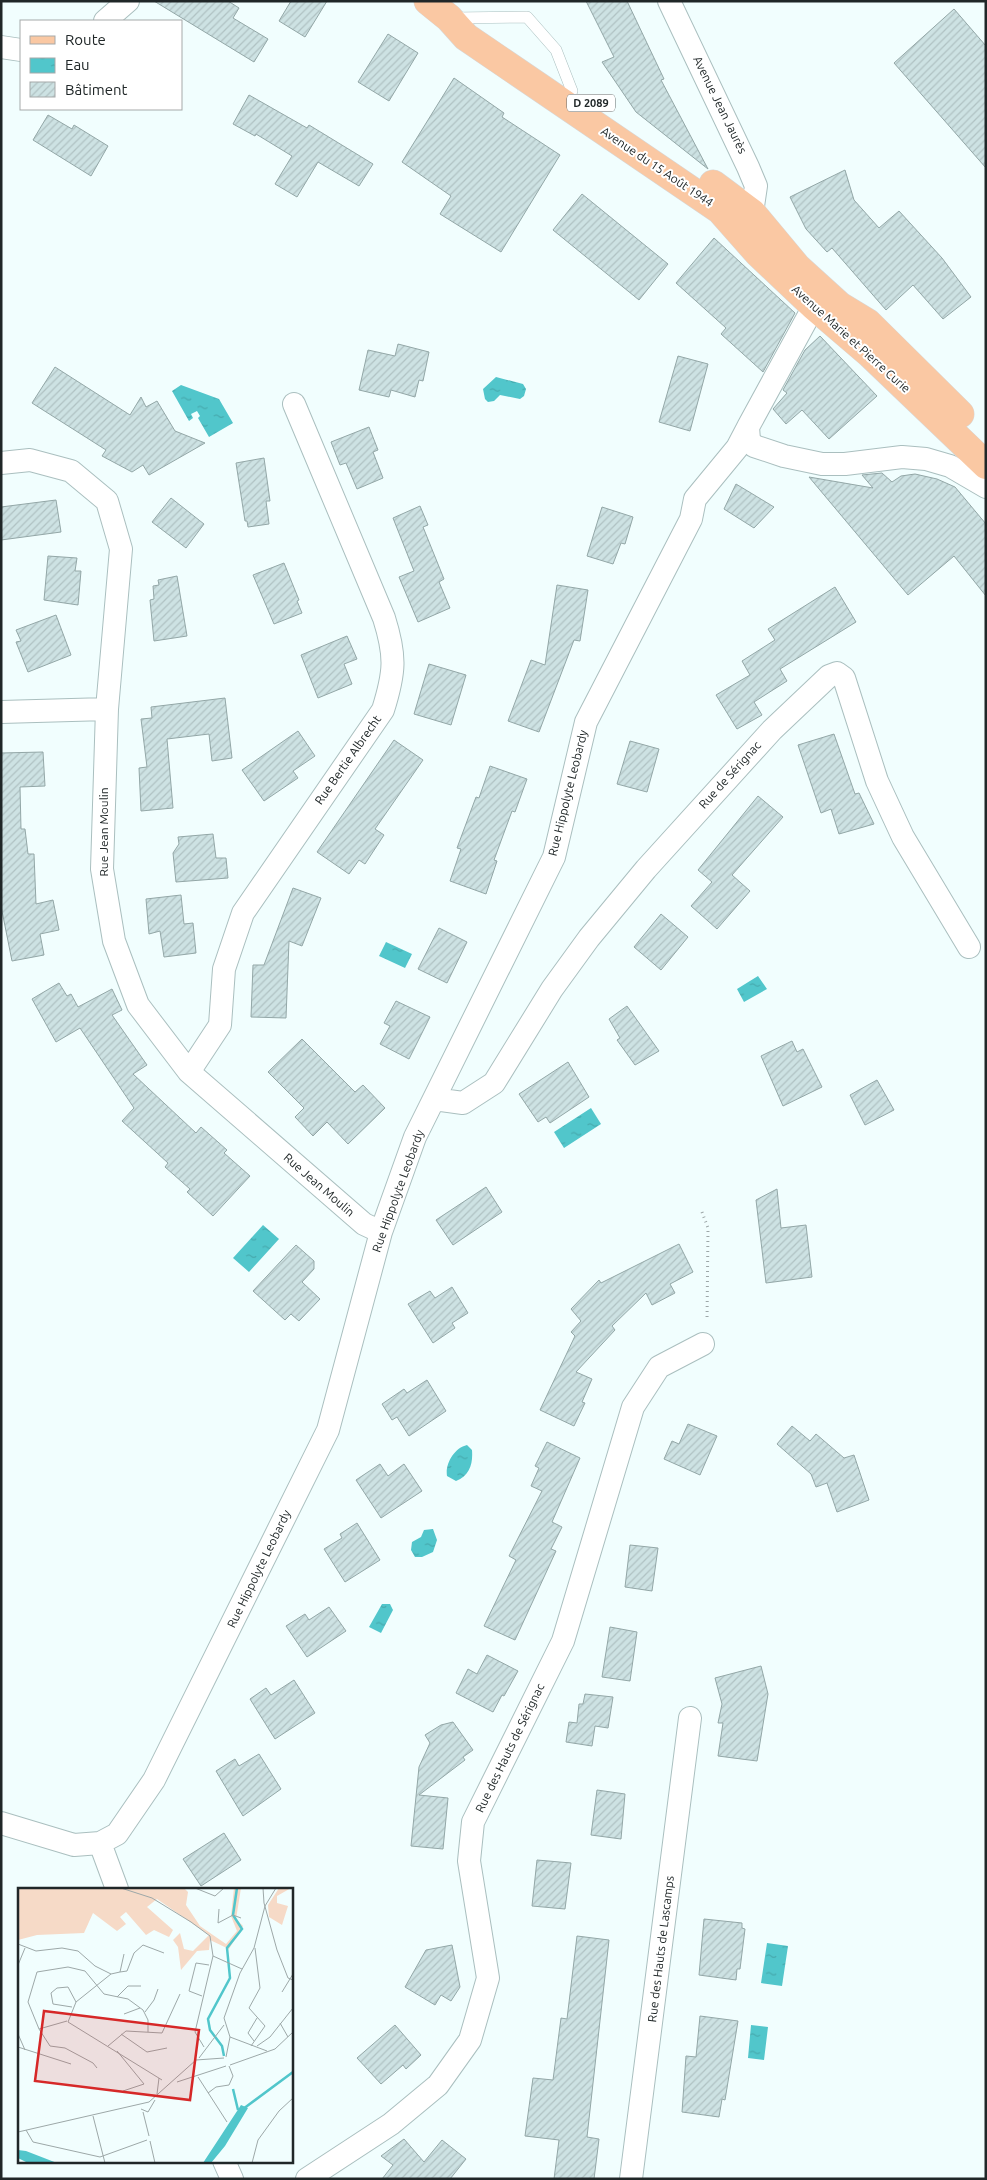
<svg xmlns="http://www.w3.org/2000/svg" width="987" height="2180" viewBox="0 0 987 2180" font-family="Ubuntu,sans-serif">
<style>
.water{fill:url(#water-ripples)}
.building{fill:url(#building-hatch);stroke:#93a7a7}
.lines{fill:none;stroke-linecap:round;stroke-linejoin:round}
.lane-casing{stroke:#aabfbf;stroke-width:12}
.street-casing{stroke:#aabfbf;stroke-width:24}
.primary-casing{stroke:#d7d8d8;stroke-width:29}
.path{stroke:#9da7a8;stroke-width:3;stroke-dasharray:1 4;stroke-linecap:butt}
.lane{stroke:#fff;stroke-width:11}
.street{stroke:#fff;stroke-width:22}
.primary{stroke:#fac8a3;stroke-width:28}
.labels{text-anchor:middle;stroke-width:4;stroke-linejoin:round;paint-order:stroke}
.shield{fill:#fff;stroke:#636868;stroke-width:1}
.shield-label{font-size:11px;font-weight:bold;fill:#202728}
.street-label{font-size:12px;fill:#202728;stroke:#fff}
.inset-river{fill:none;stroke:#51c6cb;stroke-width:2.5}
.inset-road{fill:none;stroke:#9da8a8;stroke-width:1}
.view{fill:#d62828;fill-opacity:0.15;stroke:#d62828;stroke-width:2.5}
.inset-edge{fill:none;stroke:#202728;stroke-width:2.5}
</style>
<defs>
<pattern id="water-ripples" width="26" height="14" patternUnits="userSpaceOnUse" patternTransform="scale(1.25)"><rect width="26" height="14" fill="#51c6cb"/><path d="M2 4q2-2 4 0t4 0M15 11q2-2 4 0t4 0" fill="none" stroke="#46aaae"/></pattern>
<pattern id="building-hatch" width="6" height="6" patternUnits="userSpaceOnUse" patternTransform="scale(1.25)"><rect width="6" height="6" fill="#cde2e3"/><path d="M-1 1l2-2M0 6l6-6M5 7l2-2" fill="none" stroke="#b0c2c3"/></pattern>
</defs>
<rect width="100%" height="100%" fill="#f1fefe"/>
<path class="water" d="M496,377L523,384L526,389L524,396L520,399L500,395L494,401L488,402L485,399L483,389Z
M181,385L219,399L233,423L209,437L198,418L200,416L197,411L191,414L193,418L189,421L172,391Z
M386,942L412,954L405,968L379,956Z
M758,976L767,989L744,1002L737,989Z
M591,1108L601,1124L564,1148L554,1132Z
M263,1225L279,1239L249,1272L233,1258Z
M467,1445L472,1450C473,1464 470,1475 456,1481L447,1476C445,1464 454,1448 467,1445Z
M433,1529L437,1540L433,1552L422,1557H415L411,1550L412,1542L421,1537L424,1530Z
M382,1604H390L393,1610L381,1633L369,1627Z
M767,1943L788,1946L782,1986L761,1983Z
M751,2025L768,2027L764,2060L748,2058Z"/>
<path class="building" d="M154,1H228L239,8L233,18L268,39L254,62Z
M291,1H327L305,37L279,21Z
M586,1H627L664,79L661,80L708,169L636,112L602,62L614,57Z
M954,9L986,46V168L894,63Z
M388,34L418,53L389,101L358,82Z
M454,78L504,113L502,117L560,155L501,252L440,214L451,196L402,162Z
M249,95L307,128L309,125L373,164L359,186L318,162L297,197L275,184L292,156L256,134L255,136L233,124Z
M48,115L72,129L74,125L108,146L91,176L33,140Z
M845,170L854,200L879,228L899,211L942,258L971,297L943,319L913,285L886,310L832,248L827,252L806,229L790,197Z
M582,194L668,264L639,300L553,230Z
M714,238L795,313L763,372L721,334L726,328L676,283Z
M820,336L877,396L829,439L802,410L786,424L773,409L787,393L783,390L805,350Z
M398,344L429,352L423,381L419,380L415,397L391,390L389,397L359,390L368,350L395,356Z
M678,356L708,364L690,431L659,422Z
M55,367L130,415L141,397L146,407L157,401L175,431L205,443L149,475L143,465L132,472L102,456L106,450L32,403Z
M369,427L378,450L373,452L383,478L357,489L346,463L340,465L331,442Z
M264,458L270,501H266L269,524L248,527L247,521H245L236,463Z
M882,473L892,482L901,476L915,474L937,479L955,487L986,524V596L954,556L908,595L809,477L873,488L862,475Z
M736,484L774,507L754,528L724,509Z
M171,498L204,524L186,548L152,522Z
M56,500L61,532L1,540V507Z
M420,506L428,525L423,527L444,579L439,582L450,608L418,622L399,577L414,571L393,518Z
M602,507L633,517L625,544L621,543L613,564L587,556Z
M48,556L77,558L75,571H81L78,605L44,600Z
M284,563L299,600L297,601L302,613L274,624L253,575Z
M177,576L187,636L154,641L150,600L154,599L153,586L159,585L158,580Z
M557,585L588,590L580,641L574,640L539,732L508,721L531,660L545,665Z
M835,587L856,622L780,669L787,681L754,702L762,715L737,729L716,695L750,675L742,661L775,640L768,629Z
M56,615L71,655L28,672L16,642L21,641L16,630Z
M347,636L357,659L344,664L352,684L318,698L301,655Z
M429,664L466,675L451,725L414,714Z
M225,698L232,758L212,761L209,734L167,739L173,808L141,811L139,768L147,767L141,719L152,718L151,707Z
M298,731L315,756L293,771L298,778L264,801L242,770Z
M834,734L855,794L859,793L874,824L839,834L831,809L821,813L798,745Z
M394,740L423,760L375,829L384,835L365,864L359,860L349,874L317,852Z
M630,741L659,749L647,792L617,784Z
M43,752L45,786L20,787L21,829H25L28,854H34L36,904L53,900L59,930L40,934L44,955L12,961L1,906V753Z
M490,766L527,779L515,812L512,811L494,860L497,861L486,894L450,881L461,849L457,848L476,797L479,798Z
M758,796L783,817L732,875L750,891L717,929L691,906L712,882L698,870Z
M213,834L216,858H226L228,878L176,882L173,853L179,844L178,837Z
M293,888L321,898L302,946L289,941L286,1018L251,1017L253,965H264Z
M181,895L184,924L193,923L196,953L164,957L160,931L149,934L146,899Z
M661,914L688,937L661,970L634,947Z
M439,928L467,942L447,983L418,969Z
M59,983L67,996L71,994L78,1007L112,989L122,1010L112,1015L147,1065L133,1074L196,1133L201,1127L227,1150L224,1153L250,1176L213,1216L187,1192L190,1189L165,1167L168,1163L122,1121L134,1108L80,1028L56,1042L32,999Z
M396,1001L430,1017L409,1059L380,1044L390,1026L384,1023Z
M627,1006L659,1051L635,1065L617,1040L620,1038L609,1019Z
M302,1039L355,1092L363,1085L385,1108L348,1144L327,1122L313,1136L295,1117L304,1108L268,1072Z
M792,1041L797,1052L803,1049L822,1087L783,1106L761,1056Z
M568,1062L589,1097L550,1123L546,1117L538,1122L519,1094Z
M877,1080L894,1110L865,1125L850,1095Z
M486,1187L502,1212L453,1245L436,1220Z
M777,1189L781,1228L806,1225L812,1277L766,1283L756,1200Z
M679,1244L693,1272L670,1284L675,1293L652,1305L646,1293L612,1326L615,1330L576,1372L592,1379L582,1402L585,1403L574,1426L540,1410L575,1336L571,1332L581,1321L571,1309L599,1280L601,1283Z
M296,1245L314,1261V1269L302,1282L320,1299L299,1321L291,1314L285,1320L253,1291Z
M452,1287L468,1313L452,1323L455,1328L433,1343L408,1304L430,1291L435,1298Z
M427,1380L446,1411L409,1436L397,1417L392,1420L382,1404L404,1389L407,1393Z
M688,1424L717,1436L700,1475L664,1459L672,1441L679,1444Z
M792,1426L810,1441L816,1434L844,1458L854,1455L869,1500L837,1512L827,1483L816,1487L811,1474L777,1444Z
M547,1442L580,1458L552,1522L562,1527L551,1549L556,1551L515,1640L484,1626L516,1560L509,1556L542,1491L531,1486L539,1468L535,1466Z
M380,1464L388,1476L404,1464L422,1491L381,1518L356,1480Z
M357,1523L380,1560L345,1582L324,1549L342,1538L340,1534Z
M630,1545L658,1548L652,1591L625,1587Z
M329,1607L346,1631L307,1657L286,1626L305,1614L309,1620Z
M610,1627L637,1632L630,1681L602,1677Z
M487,1655L518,1671L504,1696L502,1695L493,1712L456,1693L468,1669L477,1674Z
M761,1666L768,1694L757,1761L718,1756L723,1723H718L722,1704L715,1678Z
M294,1680L315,1713L275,1739L250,1699L266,1688L271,1695Z
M585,1694L613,1697L608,1728L595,1726L592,1746L566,1742L569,1722L577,1723L579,1704H583Z
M453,1722L473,1750L463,1757L465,1760L419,1795L448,1798L443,1849L411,1846L419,1767L430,1743L425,1735L441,1725Z
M259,1754L281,1789L243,1816L216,1771L235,1759L239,1766Z
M597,1790L625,1794L621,1839L591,1835Z
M224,1833L241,1860L201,1886L183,1859Z
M537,1860L571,1863L565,1909L532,1906Z
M704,1919L742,1923V1928L745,1929L740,1969H737L736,1980L699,1975Z
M577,1936L609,1940L587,2137L599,2139L594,2179H554L559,2140L525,2136L533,2078L553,2080L561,2018L567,2019Z
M452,1945L460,1987L451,2001L441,1995L435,2005L405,1987L426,1950Z
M700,2016L738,2021L725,2100L722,2099L719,2117L682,2112L686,2056L696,2057Z
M395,2025L421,2055L406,2069L403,2065L381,2084L357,2058Z
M404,2139L424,2162L442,2140L466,2159L450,2179H382L393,2165L381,2156Z"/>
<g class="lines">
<defs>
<path id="lane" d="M452,18L527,17L556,50L572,91"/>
<path id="street" d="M669,1L748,167L756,186L752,213
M105,21L128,1
M1,47L21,50
M814,306L748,427L749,440L754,446L784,456L822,464H845L902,457L926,459L950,466L986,487
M1,463L30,460L71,471L107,501L121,549L107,709L102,869L114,941L138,1005L189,1072L364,1224L381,1232
M1,712L107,709
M189,1072L220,1025L224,969L243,913L383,710C395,672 396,656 384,618L294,404
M434,1099L463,1103L494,1083L552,989L589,938L646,869L772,730L829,676L837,673L844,678L877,781L903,837L969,947
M1,1823L74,1845L100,1843L117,1834L154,1780L328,1430L381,1232L415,1137L554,857L586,722L691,519L695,499L737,448L748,427
M100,1843L117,1889
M224,2161L232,2179
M307,2179L391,2124L438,2085L470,2040L488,1978L469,1861L473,1822L563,1641L633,1407L659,1367L703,1344
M631,2179L690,1718"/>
<path id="primary" d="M428,1L449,18L466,37L720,210L758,253L814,306L869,353L986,465
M713,184L752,213L797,267L840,306L868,323L960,414"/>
</defs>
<use href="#lane" class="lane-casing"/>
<use href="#street" class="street-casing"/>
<use href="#primary" class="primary-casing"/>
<path class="path" d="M702,1212L708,1228L707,1321"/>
<use href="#lane" class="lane"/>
<use href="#street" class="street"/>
<use href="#primary" class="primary"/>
</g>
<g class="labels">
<rect class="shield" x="567" y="94.5" width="48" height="17" rx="4"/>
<g class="shield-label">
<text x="591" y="107">D 2089</text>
</g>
<g class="street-label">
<text transform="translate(720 105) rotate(64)" y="4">Avenue Jean Jaurès</text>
<text transform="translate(657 167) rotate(34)" y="4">Avenue du 15 Août 1944</text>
<text transform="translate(851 339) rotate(42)" y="4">Avenue Marie et Pierre Curie</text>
<text transform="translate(348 760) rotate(-55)" y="4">Rue Bertie Albrecht</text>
<text transform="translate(730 775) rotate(-48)" y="4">Rue de Sérignac</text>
<text transform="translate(568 793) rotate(-76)" y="4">Rue Hippolyte Leobardy</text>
<text transform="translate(104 832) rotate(-90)" y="4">Rue Jean Moulin</text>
<text transform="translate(319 1185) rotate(41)" y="4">Rue Jean Moulin</text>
<text transform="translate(398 1191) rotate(-70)" y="4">Rue Hippolyte Leobardy</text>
<text transform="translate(259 1569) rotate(-64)" y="4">Rue Hippolyte Leobardy</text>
<text transform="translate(510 1748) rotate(-64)" y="4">Rue des Hauts de Sérignac</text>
<text transform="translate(661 1949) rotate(-83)" y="4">Rue des Hauts de Lascamps</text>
</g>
</g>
<g transform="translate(18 1888)">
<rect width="275" height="275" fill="#f1fefe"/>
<path d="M0,0H166L170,4L168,17L182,38L208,56L219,43L213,28L216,0H223L218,31L225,38L211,61L192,52L191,62L179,63L163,82L160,59L155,52L162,45L166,61L175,63L191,47L139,11L129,19L155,42L151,49L136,42L128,47L108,24L102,29L108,36L99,43L75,25L66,45L19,47L0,52ZM261,0H273L259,8V15L270,18L264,37L251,29L250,17Z" fill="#f6dac7"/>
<path d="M223,217L230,220L207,258L193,275H185ZM0,262L8,263L39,275H10L0,270Z" fill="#51c6cb"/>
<path class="inset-river" d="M206,168L204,158L192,142L190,131L212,90L209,60L224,41L215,27L219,0M215,201L220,222M225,221L275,184"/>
<path class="inset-road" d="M103,0L134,10L173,34L192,48L195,68L224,81M177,0L197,8L206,0M245,0L246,15L259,62L270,90L275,92M201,21L200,35L215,27L223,30M0,56L18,63L44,60L60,63L77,78L93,86L102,84L106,66M0,77L7,60M102,84L109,83L116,65L125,57L146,65M93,86L58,114L50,134L144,192M264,104L275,86M184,108L171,103L178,75L191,77M99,109L110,98H123M54,119L35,116L33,105L39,100L50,99L58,114M127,124L136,112L140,101M106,126L122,120M49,133L21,141L10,114L19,84L50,79L67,83L86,106L110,111L125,122L130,132V144M262,135L270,149M21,141L32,158L47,160L75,175L79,180M0,146L7,162M103,146L129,164L149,160M212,149L249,163M236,153L230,145L239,130M90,158L108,143L144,145L162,106M233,158L247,138L231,120L242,100L237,60M239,158L252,149L275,120M0,159L53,176M186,159L177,144L195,68M99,163L126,196L105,203M208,169L212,149L206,130L222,85L236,60L247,18L258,0M181,170L206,137M212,177L257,161L275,144M180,189L209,234M159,194L208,178M190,205L198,199L211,197L215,188L211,178M139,206L141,190M123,221L130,224L137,212M125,224L131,248M75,228L87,275M8,242L15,254L82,269L129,252M0,244L131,214L178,172L206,170M132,253L137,275M234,275L240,252L261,223L275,210"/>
<path class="view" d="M26,123L181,142L172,212L17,193Z"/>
<rect width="275" height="275" class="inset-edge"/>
</g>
<rect width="987" height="2180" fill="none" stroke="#202728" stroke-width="5"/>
<rect x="20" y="20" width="162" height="90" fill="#ffffff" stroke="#a6a9a9"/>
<rect x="30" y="36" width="25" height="8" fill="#fac8a3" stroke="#a6a9a9"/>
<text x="65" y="45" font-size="15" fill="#202728">Route</text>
<rect x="30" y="58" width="25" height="15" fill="url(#water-ripples)" stroke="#a6a9a9"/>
<text x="65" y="70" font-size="15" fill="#202728">Eau</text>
<rect x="30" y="82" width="25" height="15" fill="url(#building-hatch)" stroke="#a6a9a9"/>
<text x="65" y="95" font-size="15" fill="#202728">Bâtiment</text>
</svg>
